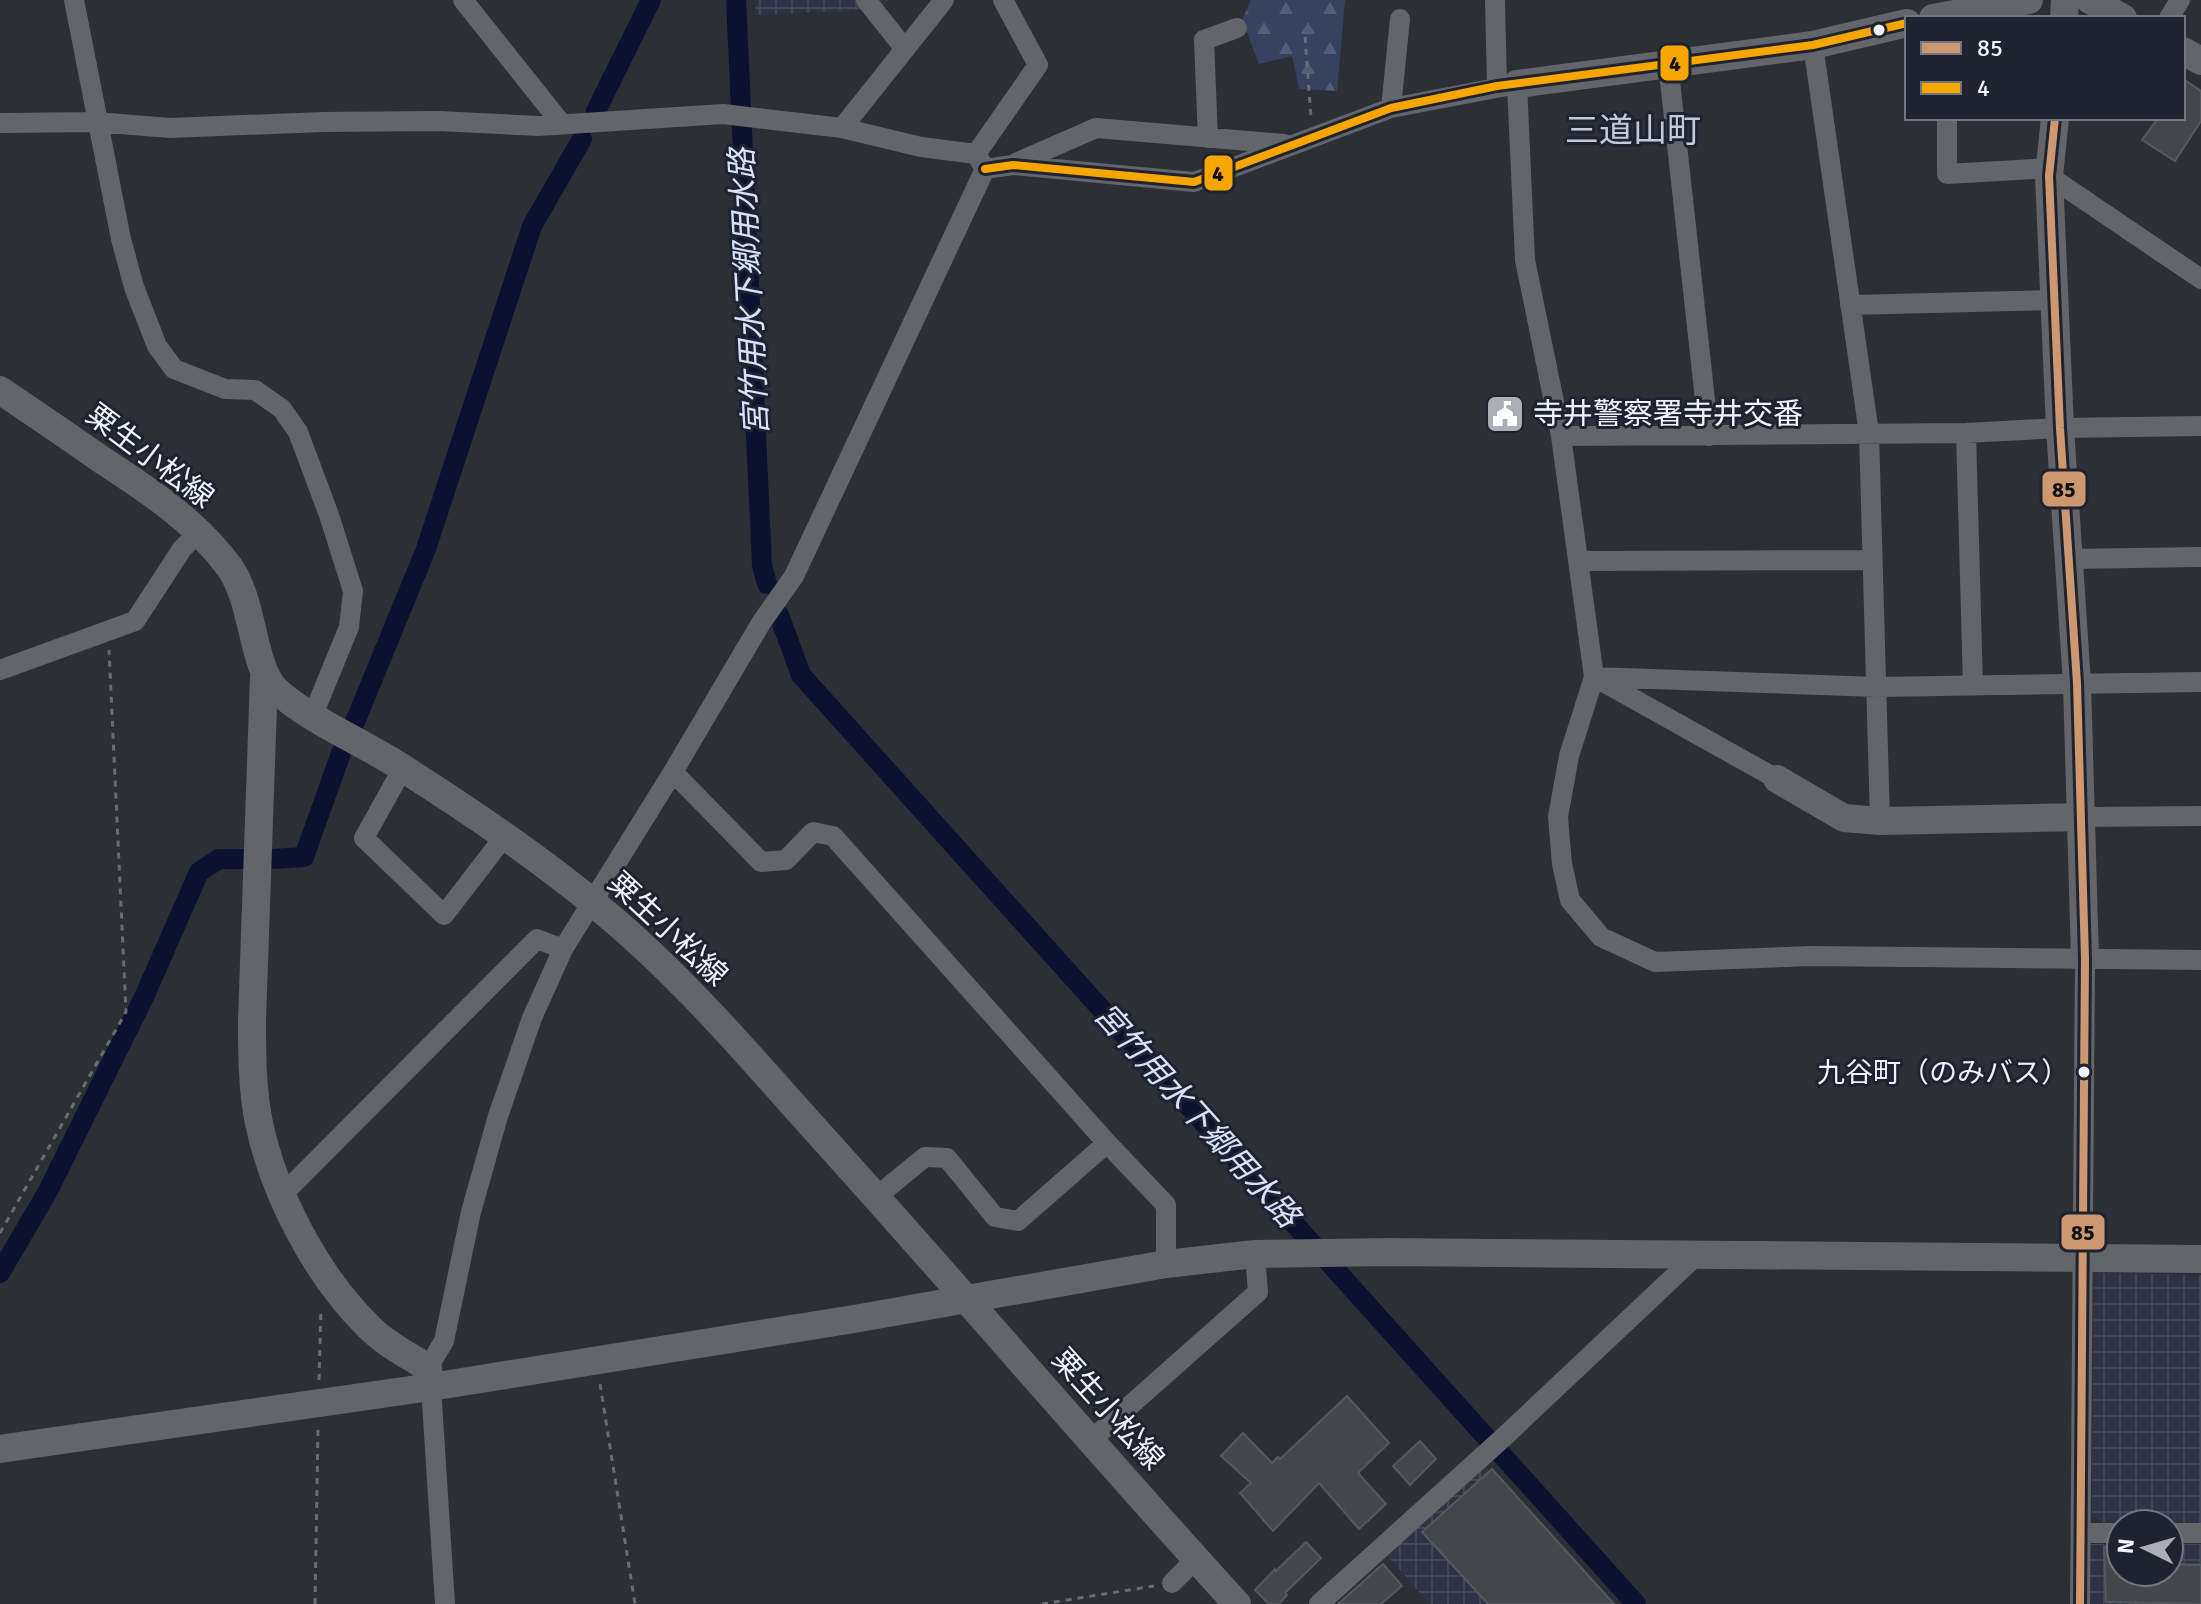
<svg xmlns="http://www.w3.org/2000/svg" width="2201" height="1604" viewBox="0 0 2201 1604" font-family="Signika,'Noto Sans JP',sans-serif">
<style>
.industrial{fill:url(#industrial-grid)}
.forest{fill:url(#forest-firs)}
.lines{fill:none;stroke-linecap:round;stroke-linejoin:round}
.canal{stroke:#0b112e;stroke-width:20}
.building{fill:#44464c;stroke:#56585f;stroke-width:2}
.path{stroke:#6b6c72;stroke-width:3;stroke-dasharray:6 6;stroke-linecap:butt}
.street{stroke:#63656b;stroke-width:20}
.secondary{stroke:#63656b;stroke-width:28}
.bus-1-casing{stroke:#1f232f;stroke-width:14}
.bus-2-casing{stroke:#1f232f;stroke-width:14}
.bus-1{stroke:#cd976f;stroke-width:8}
.bus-2{stroke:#f7a600;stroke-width:8}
.bus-dot{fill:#f0f3fb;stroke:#1f232f;stroke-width:3}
.labels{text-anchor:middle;stroke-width:6;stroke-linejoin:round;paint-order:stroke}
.bus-label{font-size:28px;fill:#f0f3fb;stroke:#1f232f;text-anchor:end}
.poi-label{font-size:30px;fill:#f0f3fb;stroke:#1f232f;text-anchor:start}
.street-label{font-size:30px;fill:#f0f3fb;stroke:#1f232f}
.water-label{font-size:32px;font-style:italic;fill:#d9e2fc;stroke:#1f232f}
.quarter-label{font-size:34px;fill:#c3c9d9;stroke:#1f232f}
.line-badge{stroke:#1f232f;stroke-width:3}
.pale-badge-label{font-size:22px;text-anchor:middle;font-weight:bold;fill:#111}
</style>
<defs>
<pattern id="industrial-grid" width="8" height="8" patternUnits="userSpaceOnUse" patternTransform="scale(2)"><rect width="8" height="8" fill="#2f3445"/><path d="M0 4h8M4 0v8" fill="none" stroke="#434858"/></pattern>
<pattern id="forest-firs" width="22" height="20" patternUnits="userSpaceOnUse" patternTransform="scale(2)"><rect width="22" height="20" fill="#374160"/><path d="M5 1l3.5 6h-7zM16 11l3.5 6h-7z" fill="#545d78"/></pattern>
</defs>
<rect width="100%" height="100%" fill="#2c2f36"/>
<path class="industrial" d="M755,0H888L878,9L756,15Z
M2094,1273L2201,1275V1523L2100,1522L2092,1513Z
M1480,1461L1609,1604H1430L1384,1552Z
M2090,1544H2121V1572H2169V1544H2201V1604H2090Z"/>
<path class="forest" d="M1251,0H1345L1337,91L1299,89L1292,56L1259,64L1242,20Z"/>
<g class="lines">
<path class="canal" d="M736,0L762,565L767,584
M596,111L651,0
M779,615L801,675L1636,1604
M355,722L426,549L532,226L582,139
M273,859L304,857L341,753
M0,1273L48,1191L144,997L199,872L219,859H245"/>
</g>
<path class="building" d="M2183,79L2201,91V121L2175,161L2142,140L2158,118H2183Z
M1347,1396L1389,1443L1358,1473L1386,1504L1359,1529L1319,1483L1273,1531L1240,1493L1251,1483L1221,1456L1243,1433L1272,1463L1278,1457L1280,1459Z
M1420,1441L1436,1459L1410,1485L1393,1466Z
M1492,1469L1614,1604H1488L1422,1532Z
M1306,1542L1321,1558L1285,1593L1287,1595L1279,1604H1269L1255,1590L1275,1569L1276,1571Z
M2104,1547H2121V1572H2169V1564L2201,1565V1604L2106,1602Z
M1383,1564L1402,1586L1381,1604H1338Z"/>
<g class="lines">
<path class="path" d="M1305,37L1311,117
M0,1233L126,1012L109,650
M319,1380L321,1308
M600,1384L635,1604
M315,1604L318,1428
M1042,1604L1154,1586"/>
<path class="street" d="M74,0L121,239L134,287L157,346L174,369L225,389L255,390L282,409L298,432L329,515L353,591L349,627L313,715
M463,0L561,123
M866,0L905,49
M1495,0L1497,86
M2169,18L2180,0
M1813,45L1869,433L1880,821
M1668,63L1709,436
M1391,108L1400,19
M1947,118V174L2050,168
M0,123L96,122L170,128L322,122L438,121L538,126L723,114L842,128L921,147L976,154L985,169
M842,128L944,0
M1208,138L1204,40L1237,28
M976,154L1038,65L1003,0
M1016,163L1096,128L1284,144
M985,169L1013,165L1194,182L1391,108L1517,84L1525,260L1561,436L1594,677L1569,756L1558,817L1562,864L1570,900L1601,937L1655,962L1810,956L2201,960
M2049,176L2201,279
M1850,305L2055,300
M1966,433L1973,686
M1561,436L1966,433L2060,428L2201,426
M2068,559L2201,557
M1578,561L1871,560
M0,670L135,621L182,549L198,533
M1594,677L1877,687L2201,682
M1598,679L1777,779
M403,768L364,838L444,915L504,837
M673,772L761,862L786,860L813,832L833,836L1107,1143L1166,1205V1264
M2081,817L2201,816
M282,1195L537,939L563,949
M876,1197L925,1157L947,1158L995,1217L1018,1221L1107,1143
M428,1368L444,1341L471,1212L498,1116L532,1018L563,949L673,772L761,623L794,576L985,169
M431,1387L445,1604
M1091,1440L1258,1292L1255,1254
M2081,1533H2121
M2169,1533H2201
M1172,1583L1196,1559
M1319,1604L1505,1436L1698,1254
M2080,1604L2085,959"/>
<path class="secondary" d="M2090,0L2123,18
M1933,18L2029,0
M2064,18L2065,0
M2183,51L2201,61
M1517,84L1813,45L1907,23
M2055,118L2049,176L2060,428L2077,683L2085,959
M0,390C34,413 68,436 102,460C148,490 197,522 230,568C254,602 252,667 276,690C310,721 365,743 404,769C487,822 572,880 645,948C712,1010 771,1081 832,1148C968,1299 1100,1454 1237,1604
M264,677L252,1020C252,1054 252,1089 259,1123C274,1194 316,1275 368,1326C384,1343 408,1355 428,1368L431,1387
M1777,779L1844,818L1880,821L2081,817
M0,1449L431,1387L854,1319L1166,1264L1255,1254L1388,1252L2201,1259"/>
<defs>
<path id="bus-1" d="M2055,118L2049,176L2060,428L2077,683L2085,959L2080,1604"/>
<path id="bus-2" d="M985,169L1013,165L1194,182L1391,108L1497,86L1813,45L1907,23"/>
</defs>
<use href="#bus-1" class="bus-1-casing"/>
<use href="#bus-2" class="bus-2-casing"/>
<use href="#bus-1" class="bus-1"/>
<use href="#bus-2" class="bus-2"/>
</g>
<defs>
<symbol id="civic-square" viewBox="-11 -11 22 22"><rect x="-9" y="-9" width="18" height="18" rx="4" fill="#abaeb6" stroke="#1f232f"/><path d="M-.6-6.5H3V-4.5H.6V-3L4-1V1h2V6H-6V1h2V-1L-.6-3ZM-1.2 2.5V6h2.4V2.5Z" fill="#fff"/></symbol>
</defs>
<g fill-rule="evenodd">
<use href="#civic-square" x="1483" y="392" width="44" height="44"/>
</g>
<g class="bus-dot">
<circle cx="1879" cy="30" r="7"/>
<circle cx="2084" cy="1072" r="7"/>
</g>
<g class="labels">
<g class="bus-label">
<text x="2069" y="1082">九谷町（のみバス）</text>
</g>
<g class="poi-label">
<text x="1533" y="424">寺井警察署寺井交番</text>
</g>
<g class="street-label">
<text transform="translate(150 456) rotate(37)" y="10">粟生小松線</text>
<text transform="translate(668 929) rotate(43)" y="10">粟生小松線</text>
<text transform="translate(1108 1409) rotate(48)" y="10">粟生小松線</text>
</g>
<g class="water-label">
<text transform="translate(749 292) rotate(-93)" y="11">宮竹用水下郷用水路</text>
<text transform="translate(1197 1115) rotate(48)" y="11">宮竹用水下郷用水路</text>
</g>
<g class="quarter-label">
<text x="1633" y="142">三道山町</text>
</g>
</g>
<g class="line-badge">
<rect x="1659" y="44" width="31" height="38" rx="8" fill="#f7a600"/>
<rect x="1203" y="154" width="31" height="38" rx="8" fill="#f7a600"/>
<rect x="2041" y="470" width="46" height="38" rx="8" fill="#cd976f"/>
<rect x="2060" y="1213" width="46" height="38" rx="8" fill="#cd976f"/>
</g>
<g class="pale-badge-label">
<text x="1675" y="71">4</text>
<text x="1218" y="181">4</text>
<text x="2064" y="497">85</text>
<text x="2083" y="1240">85</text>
</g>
<rect x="1905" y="16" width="280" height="104" fill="#1f232f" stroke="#737681" stroke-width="2"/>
<rect x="1921" y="42" width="40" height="12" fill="#cd976f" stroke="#737681" stroke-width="2"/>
<text x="1977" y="56" font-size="24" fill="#f0f3fb">85</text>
<rect x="1921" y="82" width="40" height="12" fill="#f7a600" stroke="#737681" stroke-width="2"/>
<text x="1977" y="96" font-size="24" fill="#f0f3fb">4</text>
<g transform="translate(2145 1548) rotate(275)"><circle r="38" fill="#1f232f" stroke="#737681" stroke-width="2"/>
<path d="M0-6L14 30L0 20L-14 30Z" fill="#abaeb6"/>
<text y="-12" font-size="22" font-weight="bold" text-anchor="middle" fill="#f0f3fb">N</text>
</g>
</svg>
